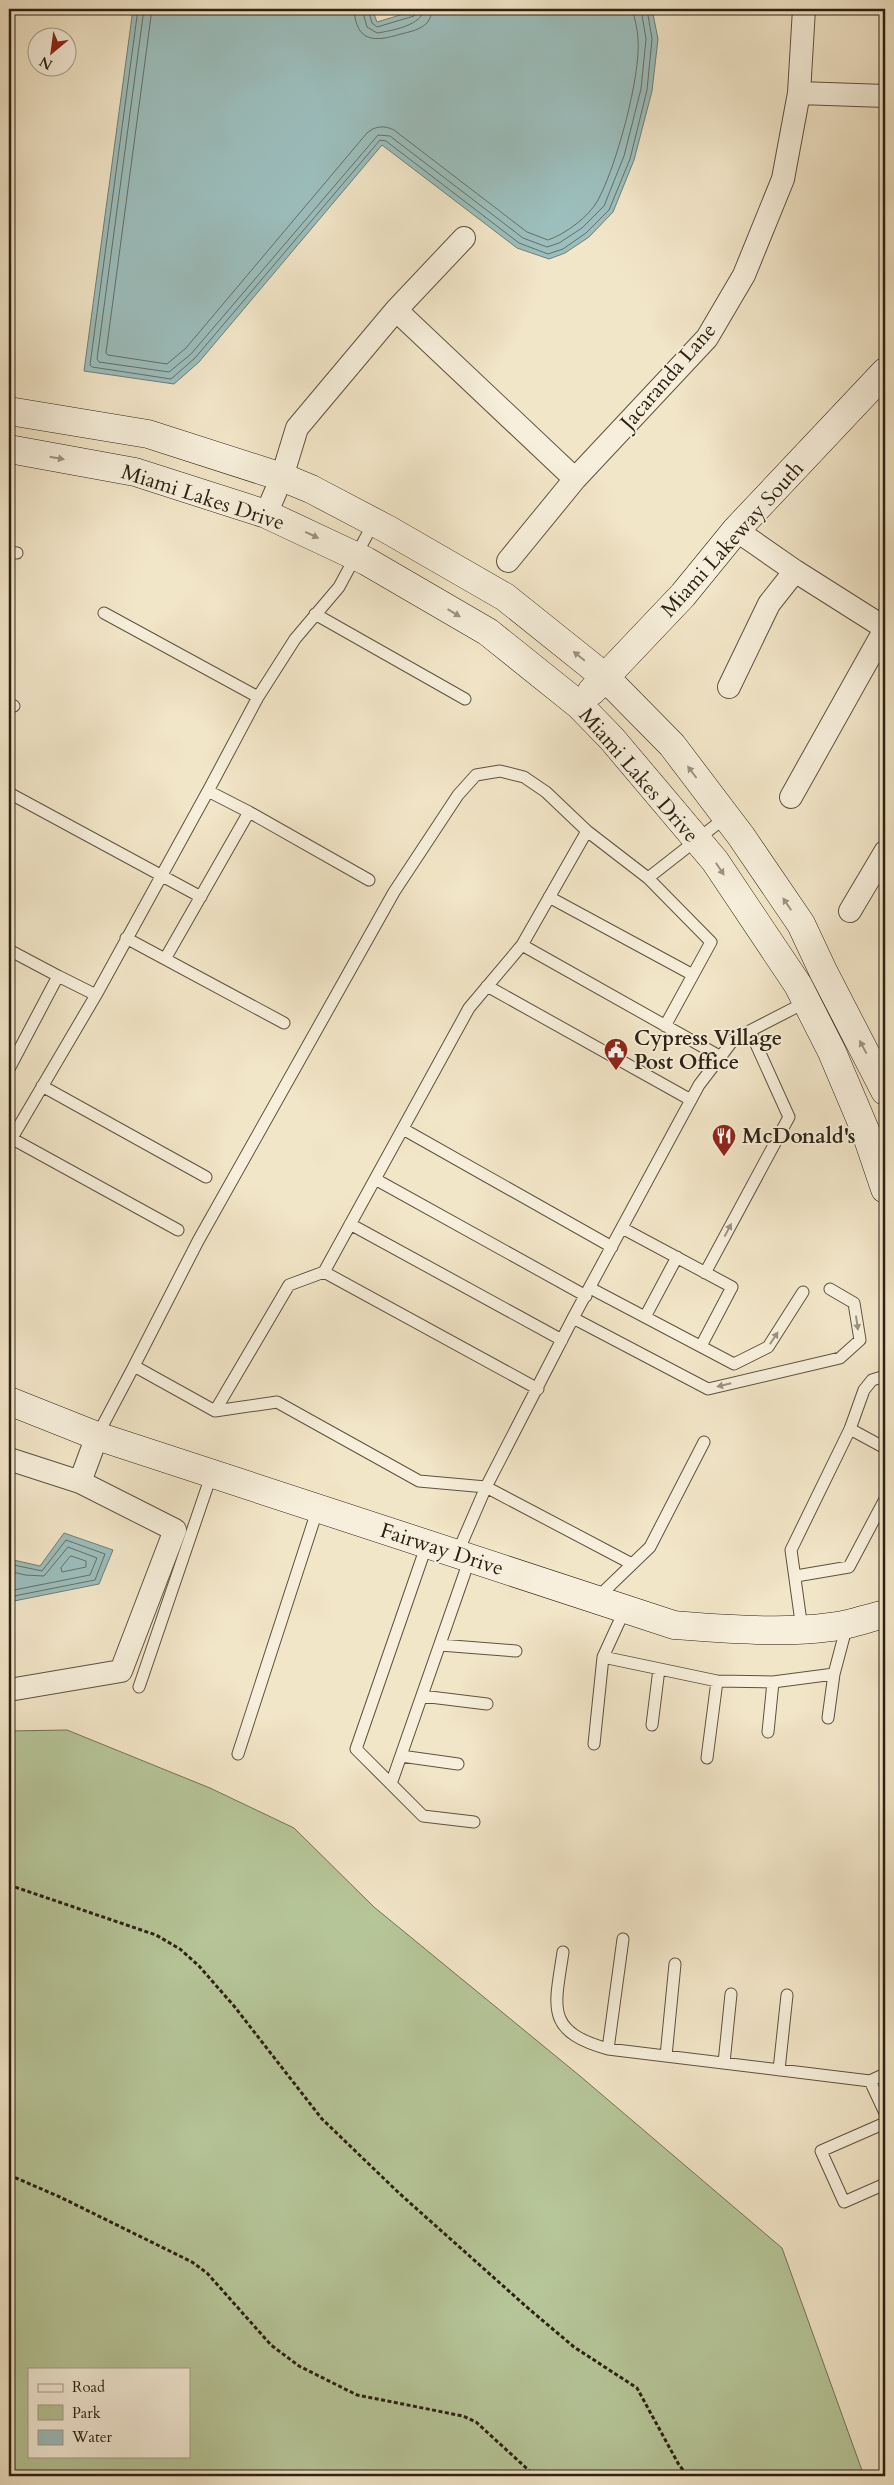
<svg xmlns="http://www.w3.org/2000/svg" width="894" height="2485" viewBox="0 0 894 2485" font-family="Cardo,serif">
<style>
.green{fill:#b6c699;stroke:#717456;fill-rule:evenodd}
.water{fill:#9cbebc;stroke:#6f7f78}
.lines{fill:none;stroke-linecap:round;stroke-linejoin:round}
.shore{stroke:#647068;stroke-width:1}
.lane-casing{stroke:#5e5240;stroke-width:13}
.street-casing{stroke:#5e5240;stroke-width:24}
.secondary-casing{stroke:#2c2113;stroke-width:29}
.path{stroke:#2c2113;stroke-width:3;stroke-dasharray:4 2.5;stroke-linecap:butt}
.lane{stroke:#f7efdb;stroke-width:11}
.street{stroke:#f7efdb;stroke-width:22}
.secondary{stroke:#f7efdb;stroke-width:28}
.oneway{fill:#9c9281}
.labels{text-anchor:middle;stroke-width:4;stroke-linejoin:round;paint-order:stroke}
.street-label{font-size:21px;fill:#2c2113;stroke:#f7efdb}
.poi-label{font-size:21px;font-weight:bold;fill:#2c2113;stroke:#f7efdb;text-anchor:start}
</style>
<rect width="100%" height="100%" fill="#f2e6c8"/>
<filter id="stains"><feTurbulence type="fractalNoise" baseFrequency=".004" numOctaves="4"/><feColorMatrix values="0 0 0 0 .2 0 0 0 0 .09 0 0 0 0 .02 0 0 0 .5 -.17"/></filter>
<radialGradient id="worn" r=".72"><stop offset=".6" stop-color="#630" stop-opacity="0"/><stop offset="1" stop-color="#630" stop-opacity=".3"/></radialGradient>
<path class="green" d="M67,1730L210,1788L294,1828L374,1907L580,2076L782,2248L864,2476H9V1731ZM29,2369H189V2456H29Z"/>
<path class="water" d="M133,9H372L377,22L420,9H652L658,39L652,91L634,160L613,212L589,237L565,253L549,259L517,248L382,145L199,362L174,384L84,371Z
M64,1533L113,1550L99,1584L9,1602V1559L40,1566Z"/>
<g class="lines">
<path class="shore" d="M138,9L90,365L92,367L171,379L195,358L380,140L386,141L519,243L548,254L563,249L586,233L609,210L630,159L647,90L652,39L647,9
M144,9L97,359L99,362L169,372L191,354L378,135L390,136L523,238L547,247L559,243L582,228L604,206L624,156L641,89L646,39L641,9
M152,9L106,353L108,355L167,364L186,348L367,133C375,126 384,125 394,130L527,232L548,240C565,234 589,217 598,200C616,167 641,76 638,39C638,29 634,19 633,9
M354,9C356,43 375,42 401,34C409,32 420,30 427,23C430,19 432,14 432,9
M362,9L367,27L377,33C391,31 423,25 424,9
M368,9L372,23L377,27L414,16L418,9
M71,1556L86,1561V1567L62,1572L61,1568Z
M9,1564L42,1571L66,1540L105,1554L95,1580L9,1597
M9,1571L25,1575L44,1576L68,1547L97,1558L90,1575L9,1591"/>
<defs>
<path id="lane" d="M9,552L17,553
M104,613L258,697
M315,614L465,699
M9,703L14,706
M9,793L201,897
M249,812L208,791L258,697L295,639L339,587L374,522
M587,831L522,945L721,1057
M648,878L711,942L665,1026
M549,897L693,975
M126,938L165,959
M522,945L469,1008L324,1272L538,1389
M9,950L58,976L9,1069
M58,976L96,995
M487,986L691,1100
M284,1023L165,959L249,812L369,880
M42,1086L206,1177
M403,1129L612,1247
M9,1137L178,1230
M9,1143L96,995L208,791
M375,1179L586,1296
M350,1224L562,1340
M622,1228L732,1287L701,1346
M705,1273L789,1117L750,1031
M590,1288L734,1364L768,1347L803,1292
M645,1317L677,1257
M573,1318L708,1389L840,1358L860,1340L854,1303L830,1289
M215,1411L289,1285L324,1272
M850,1429L885,1448
M97,1436L134,1366
M427,1544L356,1749L423,1816L474,1822
M457,1554L486,1487L573,1318L699,1085L734,1039L808,1001
M632,1564L486,1487L419,1481L277,1402L215,1411L134,1366L198,1241L394,892L458,795L476,775L500,771L524,777L546,792L587,831L648,878L726,817
M796,1576L849,1567L885,1499
M597,1598L650,1547L704,1442
M625,1609L603,1657L717,1681L773,1682L834,1674
M802,1629L791,1550L850,1429L864,1390L872,1380L885,1376
M440,1645L516,1651
M139,1687L212,1473
M422,1696L487,1704
M828,1718L834,1674L847,1625
M652,1725L659,1669
M768,1732L773,1682
M594,1744L603,1657
M238,1754L318,1508
M401,1756L458,1764
M707,1758L717,1681
M391,1784L470,1558
M563,1952C555,2007 544,2031 608,2049L870,2081
M608,2049L623,1939
M666,2056L675,1964
M724,2063L731,1994
M779,2070L787,1995
M885,2074L870,2081L885,2113
M885,2123L821,2151L844,2202L885,2184"/>
<path id="street" d="M799,93L885,96
M396,310L575,479
M266,514L282,477L297,428L396,310L464,238
M736,530L795,571L885,628
M508,561L575,479L707,338L744,275L783,179L799,93L804,9
M729,687L769,604L795,571
M791,797L885,629
M850,911L885,852
M9,1459L80,1482L175,1530L121,1671L9,1690
M80,1482L97,1436"/>
<path id="secondary" d="M9,411L148,434L282,477L311,489L387,529L505,597L605,677L672,745L741,836L801,924L823,971L885,1091
M9,449L135,472L266,514L366,561L488,632L579,705L612,739L715,861L798,985L832,1052L865,1130L885,1189
M592,691L683,595L736,530L885,372
M9,1401L97,1436L674,1625C726,1629 798,1635 848,1624C860,1621 873,1617 885,1614"/>
</defs>
<use href="#lane" class="lane-casing"/>
<use href="#street" class="street-casing"/>
<use href="#secondary" class="secondary-casing"/>
<path class="path" d="M9,1885L156,1935L180,1949L199,1966L234,2006L322,2119L400,2194L529,2309L574,2347L637,2388L679,2465L688,2476
M9,2175L60,2197L192,2262L207,2273L271,2345L299,2366L357,2395L463,2416L476,2422L535,2476"/>
<use href="#lane" class="lane"/>
<use href="#street" class="street"/>
<use href="#secondary" class="secondary"/>
</g>
<defs><path id="oneway-solid" d="M-6-.8H1V-3.2L6.5 0L1 3.2V.8H-6Z" transform="scale(1.25)"/></defs>
<g class="oneway">
<use href="#oneway-solid" transform="translate(57 458) rotate(10)"/>
<use href="#oneway-solid" transform="translate(312 535) rotate(25)"/>
<use href="#oneway-solid" transform="translate(454 613) rotate(31)"/>
<use href="#oneway-solid" transform="translate(579 656) rotate(-141)"/>
<use href="#oneway-solid" transform="translate(692 772) rotate(-127)"/>
<use href="#oneway-solid" transform="translate(720 869) rotate(56)"/>
<use href="#oneway-solid" transform="translate(787 904) rotate(-124)"/>
<use href="#oneway-solid" transform="translate(863 1047) rotate(-118)"/>
<use href="#oneway-solid" transform="translate(728 1230) rotate(-62)"/>
<use href="#oneway-solid" transform="translate(857 1323) rotate(82)"/>
<use href="#oneway-solid" transform="translate(774 1338) rotate(-57)"/>
<use href="#oneway-solid" transform="translate(724 1385) rotate(167)"/>
</g>
<defs>
<symbol id="civic-pin" viewBox="-11 -11 22 30"><path d="M0 17L-7.5 6A9.5 9.5 0 1 1 7.5 6Z" fill="#8f2418" stroke="#f7efdb"/><path d="M-.6-6.5H3V-4.5H.6V-3L4-1V1h2V6H-6V1h2V-1L-.6-3ZM-1.2 2.5V6h2.4V2.5Z" fill="#fff"/></symbol>
<symbol id="restaurant-pin" viewBox="-11 -11 22 30"><path d="M0 17L-7.5 6A9.5 9.5 0 1 1 7.5 6Z" fill="#8f2418" stroke="#f7efdb"/><path d="M-5-6h1v4h1v-4h1v4h1v-4h1v5L-1.5 .5V6h-2V.5L-5-1ZM5-6V6H3V1.5H1.5Q1.5-4 5-6Z" fill="#fff"/></symbol>
</defs>
<g fill-rule="evenodd">
<use href="#civic-pin" x="602" y="1036" width="28" height="38"/>
<use href="#restaurant-pin" x="710" y="1122" width="28" height="38"/>
</g>
<g class="labels">
<g class="street-label">
<text transform="translate(668 376) rotate(-49)" y="7">Jacaranda Lane</text>
<text transform="translate(203 497) rotate(18)" y="7">Miami Lakes Drive</text>
<text transform="translate(732 539) rotate(-48)" y="7">Miami Lakeway South</text>
<text transform="translate(639 775) rotate(49)" y="7">Miami Lakes Drive</text>
<text transform="translate(442 1549) rotate(18)" y="7">Fairway Drive</text>
</g>
<g class="poi-label">
<text x="634" y="1045">Cypress Village<tspan x="634" dy="24">Post Office</tspan></text>
<text x="742" y="1143">McDonald's</text>
</g>
</g>
<rect width="894" height="2485" fill="none" stroke="#f2e6c8" stroke-width="30"/>
<rect x="10" y="10" width="874" height="2465" fill="none" stroke="#2c2113" stroke-width="2.5"/>
<rect x="15" y="15" width="864" height="2455" fill="none" stroke="#2c2113"/>
<rect x="28" y="2368" width="162" height="90" fill="#f7efdb" stroke="#a69d8b"/>
<rect x="38" y="2384" width="25" height="8" fill="#f7efdb" stroke="#a69d8b"/>
<text x="72" y="2392" font-size="15" fill="#2c2113">Road</text>
<rect x="38" y="2405" width="25" height="15" fill="#b6c699" stroke="#a69d8b"/>
<text x="72" y="2418" font-size="15" fill="#2c2113">Park</text>
<rect x="38" y="2430" width="25" height="15" fill="#9cbebc" stroke="#a69d8b"/>
<text x="72" y="2442" font-size="15" fill="#2c2113">Water</text>
<g transform="translate(52 52) rotate(209)"><circle r="24" fill="#f7efdb" stroke="#a69d8b"/>
<path d="M0-4L9 19L0 12L-9 19Z" fill="#8f2418"/>
<text y="-8" font-size="14" font-weight="bold" text-anchor="middle" fill="#2c2113">N</text>
</g>
<rect width="100%" height="100%" filter="url(#stains)"/>
<rect width="100%" height="100%" fill="url(#worn)"/>
</svg>
